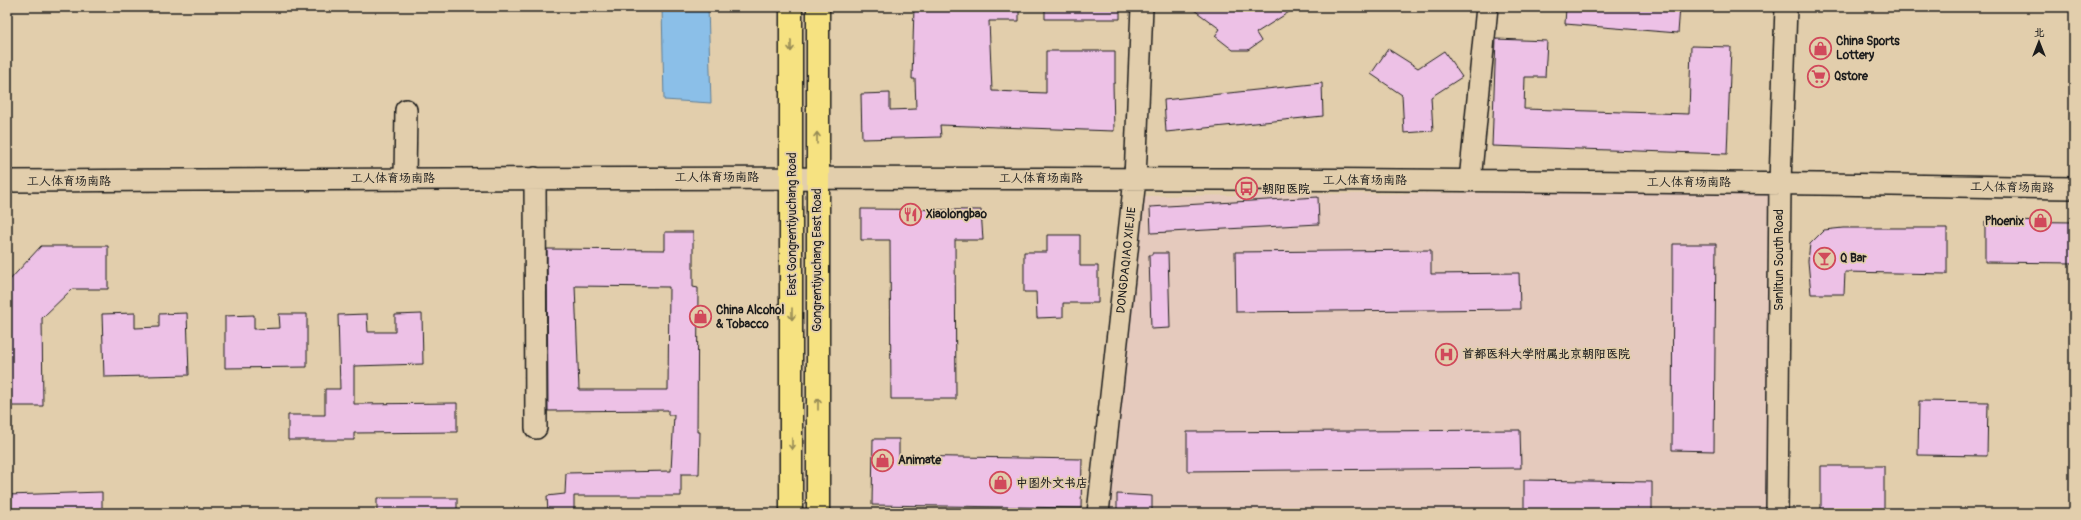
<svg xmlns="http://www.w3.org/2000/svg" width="2081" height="520" viewBox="0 0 2081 520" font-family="Pangolin,'LXGW WenKai TC',sans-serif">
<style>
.built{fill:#e5cabd}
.water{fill:#8bbfe8;stroke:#5f7e96}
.building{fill:#edc1e6;stroke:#1c1c1c;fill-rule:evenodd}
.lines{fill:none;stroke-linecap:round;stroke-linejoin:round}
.minor-casing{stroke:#1c1c1c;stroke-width:24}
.major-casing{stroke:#1c1c1c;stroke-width:25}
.minor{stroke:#e2ceac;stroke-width:21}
.major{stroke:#f6e281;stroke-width:22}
.oneway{stroke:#948954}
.labels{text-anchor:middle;stroke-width:3.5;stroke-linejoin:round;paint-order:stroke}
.poi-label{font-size:12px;font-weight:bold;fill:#1c1c1c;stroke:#e2ceac;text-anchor:start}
.street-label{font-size:12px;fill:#1c1c1c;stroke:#e2ceac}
</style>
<rect width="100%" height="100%" fill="#e2ceac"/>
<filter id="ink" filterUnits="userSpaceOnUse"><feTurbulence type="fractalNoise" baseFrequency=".025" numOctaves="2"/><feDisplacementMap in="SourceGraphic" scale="8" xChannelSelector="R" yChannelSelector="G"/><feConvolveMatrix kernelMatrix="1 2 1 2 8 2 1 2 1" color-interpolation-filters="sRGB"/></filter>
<g filter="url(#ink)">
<path class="built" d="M1768,190L1767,513H1109L1144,196Z"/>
<path class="water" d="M662,7H708L711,103L664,100Z"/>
<path class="building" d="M914,7H1019V21H989L992,91L1046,93V51H1115V83H1113L1114,131L940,125L941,137L862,139L861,94L890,93V110L916,109L915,79H912Z
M1045,7H1120V19H1045Z
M1190,7H1297L1256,33L1261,41L1248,50H1233L1215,36L1220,29Z
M1566,7H1680L1678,33L1565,24Z
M1496,39L1547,41L1545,77H1525L1524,109L1689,114L1691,46L1731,47L1727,154L1492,146Z
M1388,49L1418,68L1444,51L1462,77L1431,97L1433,131L1404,133L1402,95L1371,74Z
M1322,83L1323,116L1166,132L1164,100Z
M1318,197L1319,224L1151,233L1150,207Z
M861,209L981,210L983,240H955L956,399H891L890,240H861Z
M1985,221L2074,222V263L1985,262Z
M1843,228H1947V274L1845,272L1844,294H1811L1808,261L1810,244L1824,230Z
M665,232H693V287L698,288L697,432H700L699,474H681V496H574V513H548L547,496L565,494L566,473L671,471L674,415H668V410L548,411L547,249L665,250ZM575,286L669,287L668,390H579Z
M1047,235H1080V266H1098V303H1063V317L1037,318L1036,292H1024V252H1047Z
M1673,244H1716L1714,451L1672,450Z
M41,246H108V289H72L42,318L43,406H7V283Z
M1431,250V274L1519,273L1520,309L1236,312L1235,252Z
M1152,253H1168L1170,328L1151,329L1149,255H1152Z
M135,313V328L159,327V314L187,313L189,375L104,377L102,314Z
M279,314H307V367L225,368V316L254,315V329L280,328Z
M367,314L368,332H395V315L422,314L423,364L354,366V404L457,403V432L354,433V440H288V415H325V389H340L338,315Z
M1919,401L1988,402L1987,456L1918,455Z
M1520,430L1521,468L1187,471V432Z
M873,439H899V456L1082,459L1081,508L872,505Z
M1821,466H1884V510H1821Z
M1524,480L1652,482V513H1524Z
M102,492V513H7V495Z
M1117,494L1152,496V513H1117Z
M377,498H457V513H377Z"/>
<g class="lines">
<defs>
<path id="minor" d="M405,178L406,110
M535,178L536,428
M7,181C696,177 1385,176 2074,188
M1470,181L1487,7
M1098,513L1135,179L1142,7
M1777,513L1780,182L1786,7"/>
<path id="major" d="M791,7V513
M818,513V7"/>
</defs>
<use href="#minor" class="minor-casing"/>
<use href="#major" class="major-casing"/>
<use href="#minor" class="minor"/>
<use href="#major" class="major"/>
</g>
<defs><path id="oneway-shaft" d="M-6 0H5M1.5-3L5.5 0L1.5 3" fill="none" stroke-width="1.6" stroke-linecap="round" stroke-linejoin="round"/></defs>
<g class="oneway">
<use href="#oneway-shaft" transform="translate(791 46) rotate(90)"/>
<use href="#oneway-shaft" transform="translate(817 138) rotate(-90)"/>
<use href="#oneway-shaft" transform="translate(792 314) rotate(90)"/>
<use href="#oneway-shaft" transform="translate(818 404) rotate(-90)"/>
<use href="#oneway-shaft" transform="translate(792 444) rotate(90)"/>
</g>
</g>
<defs>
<symbol id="shop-ring" viewBox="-11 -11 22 22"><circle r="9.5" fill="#e2ceac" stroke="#d1495b" stroke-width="1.5"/><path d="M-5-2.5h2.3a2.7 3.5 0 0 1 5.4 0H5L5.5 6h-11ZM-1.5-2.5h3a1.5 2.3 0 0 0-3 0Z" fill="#d1495b"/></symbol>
<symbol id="supermarket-ring" viewBox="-11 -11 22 22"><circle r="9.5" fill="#e2ceac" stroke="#d1495b" stroke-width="1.5"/><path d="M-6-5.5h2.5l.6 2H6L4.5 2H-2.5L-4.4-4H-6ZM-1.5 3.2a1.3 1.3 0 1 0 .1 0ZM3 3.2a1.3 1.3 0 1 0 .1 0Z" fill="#d1495b"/></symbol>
<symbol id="bus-ring" viewBox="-11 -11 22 22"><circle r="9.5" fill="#e2ceac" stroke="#d1495b" stroke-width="1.5"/><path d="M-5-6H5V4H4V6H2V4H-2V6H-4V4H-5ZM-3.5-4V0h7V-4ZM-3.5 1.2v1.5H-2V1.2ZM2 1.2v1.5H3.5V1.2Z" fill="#d1495b"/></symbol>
<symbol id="restaurant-ring" viewBox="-11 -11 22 22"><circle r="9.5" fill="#e2ceac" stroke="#d1495b" stroke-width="1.5"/><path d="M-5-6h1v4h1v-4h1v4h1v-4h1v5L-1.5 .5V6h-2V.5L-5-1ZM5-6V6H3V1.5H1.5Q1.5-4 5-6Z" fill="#d1495b"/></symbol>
<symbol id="bar-ring" viewBox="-11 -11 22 22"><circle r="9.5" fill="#e2ceac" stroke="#d1495b" stroke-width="1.5"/><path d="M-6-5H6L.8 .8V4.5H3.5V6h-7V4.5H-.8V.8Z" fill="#d1495b"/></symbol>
<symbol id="hospital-ring" viewBox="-11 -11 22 22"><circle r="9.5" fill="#e2ceac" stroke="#d1495b" stroke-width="1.5"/><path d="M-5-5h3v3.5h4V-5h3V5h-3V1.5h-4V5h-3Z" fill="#d1495b"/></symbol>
</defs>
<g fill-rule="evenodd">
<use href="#shop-ring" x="1808" y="36" width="25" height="25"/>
<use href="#supermarket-ring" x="1806" y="64" width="25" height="25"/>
<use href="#bus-ring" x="1234" y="176" width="25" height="25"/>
<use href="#restaurant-ring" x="898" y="202" width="25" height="25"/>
<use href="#shop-ring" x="2028" y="208" width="25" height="25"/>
<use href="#bar-ring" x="1812" y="246" width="25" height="25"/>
<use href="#shop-ring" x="688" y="304" width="25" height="25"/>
<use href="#hospital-ring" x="1434" y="342" width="25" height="25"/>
<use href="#shop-ring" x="870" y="448" width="25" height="25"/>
<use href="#shop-ring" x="988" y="470" width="25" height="25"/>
</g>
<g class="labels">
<g class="poi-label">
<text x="1836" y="45">China Sports<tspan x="1836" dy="14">Lottery</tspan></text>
<text x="1834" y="80">Qstore</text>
<text x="1262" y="193">朝阳医院</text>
<text x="926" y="218">Xiaolongbao</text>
<text x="2024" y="225" text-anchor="end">Phoenix</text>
<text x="1840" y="262">Q Bar</text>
<text x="716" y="314">China Alcohol<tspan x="716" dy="14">&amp; Tobacco</tspan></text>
<text x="1462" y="358">首都医科大学附属北京朝阳医院</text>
<text x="898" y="464">Animate</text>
<text x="1016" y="487">中图外文书店</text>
</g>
<g class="street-label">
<text x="717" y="181">工人体育场南路</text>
<text x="393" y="182">工人体育场南路</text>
<text x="1041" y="182">工人体育场南路</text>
<text x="1365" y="184">工人体育场南路</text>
<text x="69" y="185">工人体育场南路</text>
<text x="1689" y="186">工人体育场南路</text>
<text transform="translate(2012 187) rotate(1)" y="4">工人体育场南路</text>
<text transform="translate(792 224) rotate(-90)" y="4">East Gongrentiyuchang Road</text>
<text transform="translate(817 260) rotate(-90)" y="4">Gongrentiyuchang East Road</text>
<text transform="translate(1126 260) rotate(-84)" y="4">DONGDAQIAO XIEJIE</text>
<text transform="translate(1779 260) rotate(-90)" y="4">Sanlitun South Road</text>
</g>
</g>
<rect width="2081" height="520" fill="none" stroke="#e2ceac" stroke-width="24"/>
<rect x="12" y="12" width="2057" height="496" fill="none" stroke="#1c1c1c" stroke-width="1.5" filter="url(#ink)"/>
<g transform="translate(2039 42)" stroke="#e2ceac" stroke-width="3" paint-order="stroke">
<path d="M0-3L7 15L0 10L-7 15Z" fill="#1c1c1c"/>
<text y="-6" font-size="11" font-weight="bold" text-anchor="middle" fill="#1c1c1c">北</text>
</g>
</svg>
